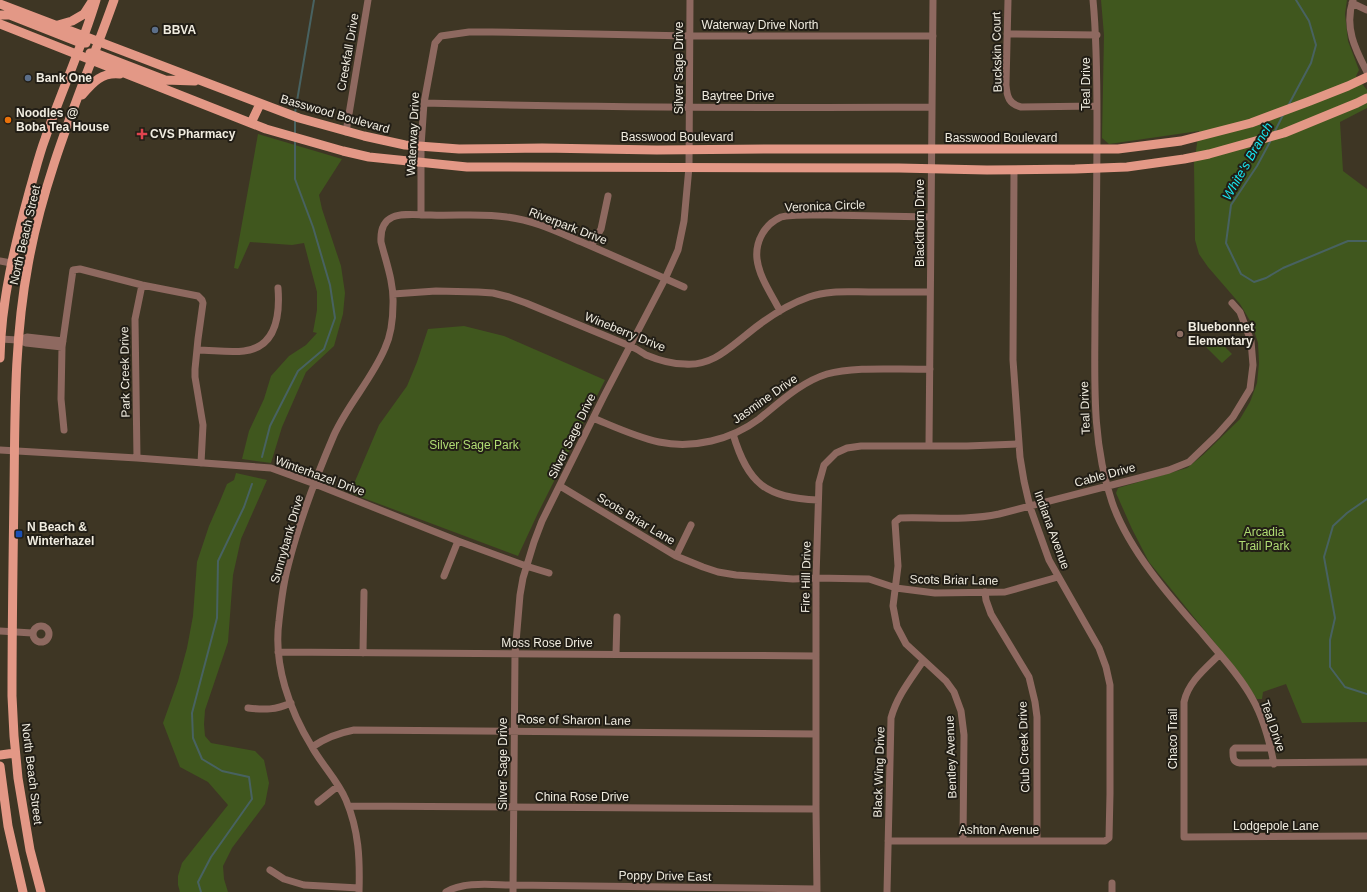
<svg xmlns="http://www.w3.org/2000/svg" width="1367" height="892" viewBox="0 0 1367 892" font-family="Arial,sans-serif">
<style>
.green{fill:#40571e}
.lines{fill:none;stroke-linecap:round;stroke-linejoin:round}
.stream{stroke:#486261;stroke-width:2}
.minor{stroke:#8e6960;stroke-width:7}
.major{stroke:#e39886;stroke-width:9}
.service-dot{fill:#5c6f8a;stroke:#221e16;stroke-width:1.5}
.food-dot{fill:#e8710a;stroke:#221e16;stroke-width:1.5}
.health-dot{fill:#e0444e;stroke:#221e16;stroke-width:1.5}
.education-dot{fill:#8d6e63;stroke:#221e16;stroke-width:1.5}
.transit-dot{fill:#1a4fb4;stroke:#221e16;stroke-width:1.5}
.labels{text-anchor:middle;stroke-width:4;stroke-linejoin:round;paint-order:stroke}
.street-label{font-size:12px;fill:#f0ece0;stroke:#221e16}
.poi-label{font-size:12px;font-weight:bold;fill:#f0ece0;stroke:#221e16;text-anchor:start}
.park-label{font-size:12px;fill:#b0dc73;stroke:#221e16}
.water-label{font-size:13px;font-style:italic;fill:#18e7f2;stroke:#221e16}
</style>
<rect width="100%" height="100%" fill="#3e3624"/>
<path class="green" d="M1101,0H1347L1345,14L1348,41L1359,70L1356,76L1367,90V108L1340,122L1343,171L1367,189V722L1302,723L1286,684L1263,692L1262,699H1257L1241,675L1149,562L1132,529L1116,493L1118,488L1187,468L1203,455L1240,419L1250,402L1257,383L1259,363L1258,343L1252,324L1240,304L1208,267L1199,254L1195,240L1194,163L1199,131L1109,144L1102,138L1104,35Z
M258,134L342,159L319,195L322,209L341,266L345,293L343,314L334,346L306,372L282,427L271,463L242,459L249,431L264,399L271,376L289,356L306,345L317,333L313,332L317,310V292L304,243L292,245L250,242L238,269L234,268Z
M464,326L504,336L605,380L538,513L518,556L350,493L379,425L407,386L417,362L428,329Z
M1214,336L1232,354L1222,363L1205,346Z
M236,473L267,480L241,539L233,575L228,642L205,710L204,724L205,736L211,743L255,751L264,760L269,783L265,804L232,848L223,866L224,879L228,892H180L178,885V876L182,863L228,805L208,782L180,767L163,723L178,681L187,648L193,616L197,562L209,526L220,501L227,484L234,480Z"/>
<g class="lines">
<path class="stream" d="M1288,106L1311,63L1316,45L1309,21L1296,0
M295,113L314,0
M1274,133L1284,113
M295,135V120
M1271,140L1257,166L1231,205L1226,243L1241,274L1254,282L1266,278L1283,268L1348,241H1367
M262,457L270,426L298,371L324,349L335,318L330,285L313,227L295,179V140
M1367,499L1347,513L1333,526L1324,557L1335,618L1330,640V667L1345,687L1367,694
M201,892L198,882L211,857L252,799L249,777L222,771L202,759L193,738L192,713L217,618L218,561L244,507L252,484"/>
<path class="minor" d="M1008,0L1006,85C1007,97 1009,104 1021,107L1097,106
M1093,0C1097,41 1097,82 1097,123C1097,187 1096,251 1095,315C1095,380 1091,440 1112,502C1128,549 1169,596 1202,633C1219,654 1239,674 1252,698C1263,717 1270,743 1274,764
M1353,0C1344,27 1355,49 1367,72
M1352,3L1367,10
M1007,34L1097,35
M424,103C593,108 763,108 932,107
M346,132L368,0
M421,215V146L424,103L435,43L441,36L469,32H492L690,36H933
M591,246L601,229L608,196
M0,261L11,263
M393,294L436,291L478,292L493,293L509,297L526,303L630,346C636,348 641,352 646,355C658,360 672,364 685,364C711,366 727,350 746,335C764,320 786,305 809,297C828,290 849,292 869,292C890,292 910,292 930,292
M780,311C772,295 759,277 757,259C755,241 765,224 781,217C791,214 816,215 827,215C862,216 896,216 931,217
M0,339L18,340L26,343L62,347
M18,340L27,337L63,341
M197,350C212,350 229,353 244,351C277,347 280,314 278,288
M593,418C615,427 636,437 659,442C693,449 731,440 759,419C780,402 801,382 827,374C855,366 900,370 930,369
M64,430L61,399L62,347L73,270L80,269L142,285L198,296L202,300L203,303L198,339L195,369V377L203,425L201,463
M733,434C748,484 766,498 818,500
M929,445L933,0
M0,450L137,458L271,468L315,484L458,541L526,566L549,573
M137,458L135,319L142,285
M560,486L676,556L703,567L718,572L736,575L793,579L816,578L869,579L896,588L935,593L1005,592L1058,577
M676,556L691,525
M444,576L458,541
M985,592L986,600L991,614L1029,677L1035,702L1037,717V841
M33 634a8 8 0 1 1 16 0a8 8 0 1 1-16 0Z
M0,631L32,633
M278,652L816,656
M363,653L364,592
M616,654L617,617
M1220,654C1206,668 1188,682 1184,702V837L1367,836
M248,708C265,710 275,710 291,703
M312,747C325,738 338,733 354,730L816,734
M1271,748H1235L1233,750C1233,756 1232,762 1240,763L1367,762
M318,802L338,786
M349,806L816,809
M888,841H1105L1109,838L1110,794V685L1106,667L1099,648L1049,560L1030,507L1024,481L1020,457L1013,360L1014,170
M963,841L964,735L961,711L954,692L946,681L906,644L897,627L893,606L898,566L895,522L900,518C933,517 966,521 999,514L1139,478L1169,470L1189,462L1217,435L1233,417L1250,389L1253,365L1251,341L1240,312L1232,303
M270,870L284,879L304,885L359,888
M1112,883V892
M359,892C360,859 359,831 346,800C338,781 322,765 312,747C290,711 273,665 279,621C281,603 283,584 288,566C299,522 316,477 334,435C348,404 372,379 385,348C391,335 393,318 393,304C394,283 386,262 381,242C379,208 408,215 431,215C457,216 482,213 507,217C534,220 560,233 584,243C618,258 651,272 684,287
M446,892C464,881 493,885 513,885L817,889
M513,892L515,654L520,595L523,578L534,542L542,521L604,396L665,279L678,250L684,221L689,167L690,0
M817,892L816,809V578L819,483L824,465L836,453L847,448L861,446H967L1019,444
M887,892L891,718C897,696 911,679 923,661"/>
<path class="major" d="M0,4L299,118L364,136L405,145L459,149L542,148L657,150L771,149H1118L1181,141L1251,123L1310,101L1348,86L1367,77
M0,15H10L81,43H86
M0,24L266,129L343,151L369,157L467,167L899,168L987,170L1075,169L1127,167L1184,159L1209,154L1284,133L1357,103L1367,98
M58,25L72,21L84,14L93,0
M90,53H95L165,80L195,81
M82,95C93,82 102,72 120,74
M251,123L260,104
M0,358C1,301 15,244 30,189C35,172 39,155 45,139C61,92 82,47 96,0
M0,755L15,753
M0,766L8,826L23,892
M41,892L30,850L18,778L14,736L12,696C12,628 13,560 14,492C15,416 14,340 28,265C44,173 83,87 114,0"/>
</g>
<g class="service-dot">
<circle cx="155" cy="30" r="4"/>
<circle cx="28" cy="78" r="4"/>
</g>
<circle class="food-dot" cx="8" cy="120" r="4"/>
<path class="health-dot" d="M140 128h4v4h4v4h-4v4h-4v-4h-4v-4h4z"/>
<circle class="education-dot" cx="1180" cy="334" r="4"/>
<rect class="transit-dot" x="15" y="530" width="8" height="8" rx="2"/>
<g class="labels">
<g class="street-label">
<text x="760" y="29">Waterway Drive North</text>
<text transform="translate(348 52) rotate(-80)" y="4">Creekfall Drive</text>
<text transform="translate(997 52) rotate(-91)" y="4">Buckskin Court</text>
<text transform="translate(679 68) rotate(-90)" y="4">Silver Sage Drive</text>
<text transform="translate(1086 84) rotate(-90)" y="4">Teal Drive</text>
<text x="738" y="100">Baytree Drive</text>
<text transform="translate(335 114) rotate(16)" y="4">Basswood Boulevard</text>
<text transform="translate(413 134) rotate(-87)" y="4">Waterway Drive</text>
<text x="677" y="141">Basswood Boulevard</text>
<text x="1001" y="142">Basswood Boulevard</text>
<text transform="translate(825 206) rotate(-2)" y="4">Veronica Circle</text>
<text transform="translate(920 223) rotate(-90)" y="4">Blackthorn Drive</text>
<text transform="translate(568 226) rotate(21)" y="4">Riverpark Drive</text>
<text transform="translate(25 235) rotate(-77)" y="4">North Beach Street</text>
<text transform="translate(625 332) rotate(22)" y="4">Wineberry Drive</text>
<text transform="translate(125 372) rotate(-91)" y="4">Park Creek Drive</text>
<text transform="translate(765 399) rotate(-35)" y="4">Jasmine Drive</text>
<text transform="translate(1085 408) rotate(-92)" y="4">Teal Drive</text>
<text transform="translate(572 436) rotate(-64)" y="4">Silver Sage Drive</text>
<text transform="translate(1105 475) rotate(-15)" y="4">Cable Drive</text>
<text transform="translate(320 476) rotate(20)" y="4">Winterhazel Drive</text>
<text transform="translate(636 519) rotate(31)" y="4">Scots Briar Lane</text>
<text transform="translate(1052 530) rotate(70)" y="4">Indiana Avenue</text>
<text transform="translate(287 539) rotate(-74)" y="4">Sunnybank Drive</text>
<text transform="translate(806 577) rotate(-89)" y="4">Fire Hill Drive</text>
<text transform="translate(954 580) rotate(1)" y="4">Scots Briar Lane</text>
<text x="547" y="647">Moss Rose Drive</text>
<text transform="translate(574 720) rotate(1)" y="4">Rose of Sharon Lane</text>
<text transform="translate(1273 726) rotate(71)" y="4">Teal Drive</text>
<text transform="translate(1173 739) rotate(-90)" y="4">Chaco Trail</text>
<text transform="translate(1024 747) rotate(-92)" y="4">Club Creek Drive</text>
<text transform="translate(951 757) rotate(-92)" y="4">Bentley Avenue</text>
<text transform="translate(503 764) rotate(-90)" y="4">Silver Sage Drive</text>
<text transform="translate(879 772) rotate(-88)" y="4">Black Wing Drive</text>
<text transform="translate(32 774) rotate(83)" y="4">North Beach Street</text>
<text x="582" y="801">China Rose Drive</text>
<text x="1276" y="830">Lodgepole Lane</text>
<text x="999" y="834">Ashton Avenue</text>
<text transform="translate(665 876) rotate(1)" y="4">Poppy Drive East</text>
</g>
<g class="poi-label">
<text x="163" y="34">BBVA</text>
<text x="36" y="82">Bank One</text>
<text x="16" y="117">Noodles @<tspan x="16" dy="14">Boba Tea House</tspan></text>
<text x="150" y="138">CVS Pharmacy</text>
<text x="1188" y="331">Bluebonnet<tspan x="1188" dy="14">Elementary</tspan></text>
<text x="27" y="531">N Beach &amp;<tspan x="27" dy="14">Winterhazel</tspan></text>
</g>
<g class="park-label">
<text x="474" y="449">Silver Sage Park</text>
<text x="1264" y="536">Arcadia<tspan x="1264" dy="14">Trail Park</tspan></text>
</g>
<g class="water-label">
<text transform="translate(1247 161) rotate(-60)" y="5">White's Branch</text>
</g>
</g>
</svg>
